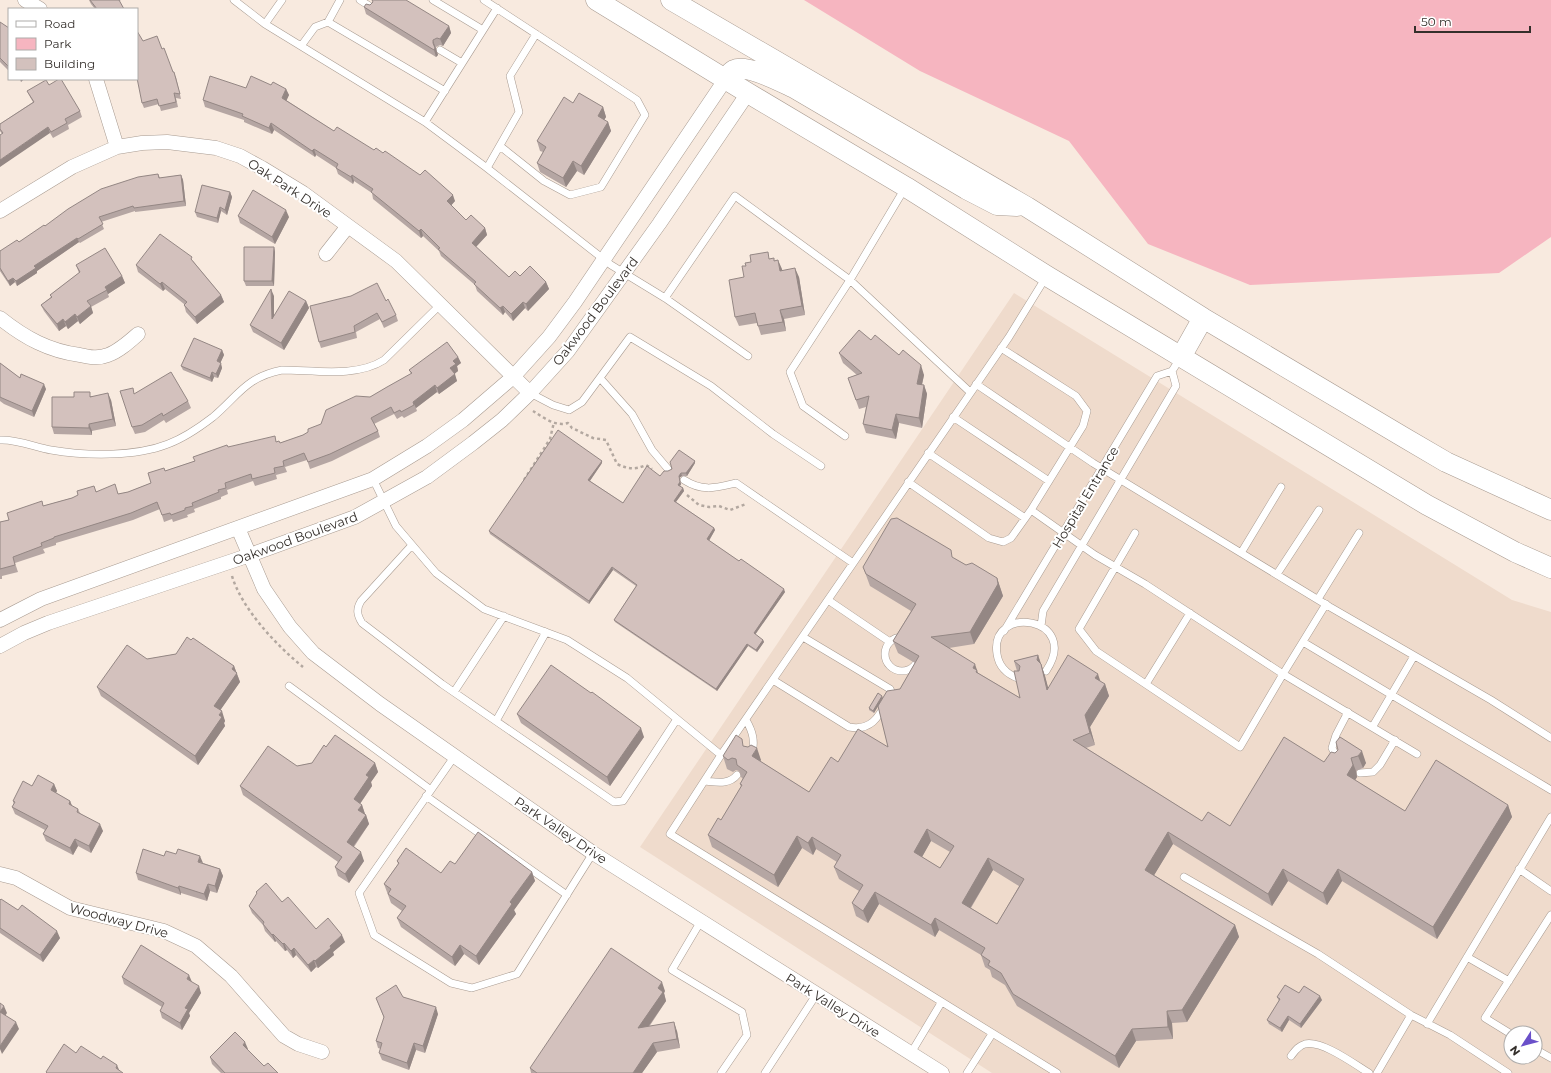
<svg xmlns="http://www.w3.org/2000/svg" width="1551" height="1073" viewBox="0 0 1551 1073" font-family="Montserrat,sans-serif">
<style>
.built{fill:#efdbcc;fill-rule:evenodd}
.green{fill:#f6b5c0}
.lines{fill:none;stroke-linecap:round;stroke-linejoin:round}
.lane-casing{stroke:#a89b91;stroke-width:8}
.street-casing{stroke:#a89b91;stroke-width:15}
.secondary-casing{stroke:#a89b91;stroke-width:21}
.path{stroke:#b3a8a0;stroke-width:2.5;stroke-dasharray:3 3;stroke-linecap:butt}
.lane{stroke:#fff;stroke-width:7}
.street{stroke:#fff;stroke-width:14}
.secondary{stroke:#fff;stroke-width:20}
.wall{fill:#b5a6a3;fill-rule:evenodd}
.shaded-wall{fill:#948784}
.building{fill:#d3c1bd;stroke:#948784;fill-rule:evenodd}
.labels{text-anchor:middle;stroke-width:4;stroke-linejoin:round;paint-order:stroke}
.street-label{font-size:13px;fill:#342f2b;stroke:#fff}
</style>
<rect width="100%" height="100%" fill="#f8eadf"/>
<path class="built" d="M1014,293L1512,600L1551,612V1073H992L640,847ZM1511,1033H1535V1057H1511Z"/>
<path class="green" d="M804,0H1551V237L1499,273L1250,285L1148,244L1069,141L920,71Z"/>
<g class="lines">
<defs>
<path id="lane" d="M234,0L265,24L425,122L497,8
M360,0L371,7
M433,0L483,30
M484,0L637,100L645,115L601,187L570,195L544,181L500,146
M328,22L445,91
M265,24L282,0
M536,34L510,76L519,112L487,168L611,265L665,298L748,356
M301,46L315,27L328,22L340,0
M440,50L462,63
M425,122L487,168
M1046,277L1009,337L721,755L670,834L1057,1073
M665,298L735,196L850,280L905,188
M1001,348L1076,396L1087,411L1083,426L1031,510
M600,378L632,414L652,450L668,469
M976,384L1093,463L1330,607L1491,700L1551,738
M530,393L553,405L569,410L582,402L630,337L711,386L773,434L821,466
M953,417L1049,481
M845,436L803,406L790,372L850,280L970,392
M0,440C16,439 35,447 51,450C86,456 135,457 168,444C184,438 200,427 213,417C238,396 246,377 282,370C313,370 356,378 384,360L440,305
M928,453L1025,518
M373,479L396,526L436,573L484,609L567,640L627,678L721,755
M684,480C703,492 715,488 736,483L853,563
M908,482L989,538L1003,542L1011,538L1031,510L1095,555L1145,584L1283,674L1326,604
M1135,533L1079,629L1096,651L1240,747L1283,674L1417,754
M412,545L361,601C356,609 357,615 362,623L442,684L614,802L623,801L677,719
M1241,553L1281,487
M1277,574L1319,510
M1318,599L1359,533
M828,600L890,642
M1041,626L1043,611L1176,386L1172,371
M1004,631L1157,376L1172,371L1181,357
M885 654a17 17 0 1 1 34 0a17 17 0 1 1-34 0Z
M1303,642L1551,790
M1020,679C1008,675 999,668 997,654C989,603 1082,617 1046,671
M773,680L849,727C875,732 881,711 892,693L890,689L803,637
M1146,684L1190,613
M289,686L431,790
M454,692L504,616
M746,720C753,732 755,741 752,754
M496,721L546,632
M1373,726L1414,656
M454,757L359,893L374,935L451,983L472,988L517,974L593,853
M1338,760L1332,748L1336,735L1348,712
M1360,773L1373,772L1380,765L1395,740
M705,781C716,782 729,785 737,775
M426,796L567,895
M1519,869L1551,891
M1184,877L1318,954L1411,1015L1450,1035L1508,1073
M701,921L672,970L742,1012L747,1035L721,1073
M1467,957L1509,981
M1427,1024L1551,817
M1511,1034L1485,1018L1551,915
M1535,1049L1551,1058
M911,1053L941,1003
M1291,1056C1295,1051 1298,1046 1305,1044C1322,1040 1354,1064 1369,1073
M765,1073L816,995
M967,1073L992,1034
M1377,1073L1411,1015"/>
<path id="street" d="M25,0L40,9
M96,79L117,147
M0,211L72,167L117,147L142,143L167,142L216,148L240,156L262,168L303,193L396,261L530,393
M326,254L348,226
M0,318C25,338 49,351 80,355C89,357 98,359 108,355C119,351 129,342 138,334
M238,528L264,589L290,627L313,653L380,704L593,853L942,1073
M0,620L41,599L373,479L427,446L463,420L513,377L549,337L575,302L725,80
M0,646L24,633L48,623L250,555L355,517L427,477L473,443L502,420L530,393L568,351L659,224L748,93
M0,874L16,878L70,908L164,931L196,946L231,976L284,1036L298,1044L322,1052"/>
<path id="secondary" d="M596,0L748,93L906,187L1047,276L1427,505L1515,552L1551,568
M671,0L1027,207L1203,318L1405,438L1446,462L1551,510
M725,80C728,76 730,72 734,70C747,64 781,82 794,88L966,189L997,205L1017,206
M1181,357L1203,318"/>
</defs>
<use href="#lane" class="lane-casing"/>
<use href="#street" class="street-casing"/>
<use href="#secondary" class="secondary-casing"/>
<path class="path" d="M533,411C543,417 555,427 568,423L572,428L593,438L606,440L617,464C628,469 635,470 646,465L652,469
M524,480L550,439L554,422
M687,495L699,505L709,507L719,506L730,510L746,504
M232,576C242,609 276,645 303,667"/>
<use href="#lane" class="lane"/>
<use href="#street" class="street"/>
<use href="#secondary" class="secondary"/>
</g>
<path class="wall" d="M89,0H121L119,1L124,9H95L91,4Z
M364,7L449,26L451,33L443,46L440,45L436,47V48L438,55L436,57L366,14Z
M0,22L9,28V71L0,62Z
M143,41L162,49L173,72L176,77L181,99L176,98L178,107L161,111L159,104L144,108L142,103Z
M49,85L80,111L82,117L68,125L69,129L53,138L50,133L2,134L0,131V124L33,102L30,97L27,91Z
M271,85L286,89L289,95L286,100L334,131L455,201L451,205L466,220L485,228L487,235L476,247L509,277L520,276L546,282L549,289L528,311L525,308L513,321L505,312L503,315L477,291L475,285L441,256L439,251L423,236L421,238L373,199L372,193L354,181L353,184L338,174L336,168L316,155L315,157L274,130L272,134L244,122V120L205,107L203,100L246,88Z
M573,103L603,107L606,117L604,120L608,122L611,131L584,175L577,171L566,187L540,172L537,163L543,152L540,151L537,141Z
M158,174L160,178L181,175L183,180L186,206L135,212V211L101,222L104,229L80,243L79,242L37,271V273L17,286L15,282L10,286L0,271V251L19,242L45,226Z
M230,192L232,197L227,215L221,211L218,223L197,217L195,212Z
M238,216L289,217L275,244L240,223Z
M274,247L275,252L274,286H246L244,281Z
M771,259L775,261L782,270L799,277L805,315L784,319L786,331L761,335L757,323L739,326L735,317L744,277Z
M193,261L221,295L224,302L197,324L186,312L184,304L165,289L163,291L138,272L136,265Z
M76,265L122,276L125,283L108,294L109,297L91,307L93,313L80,324L78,321L68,329L66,326L59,331L44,311L41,305L51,297L50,295L79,273Z
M274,296V315L306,301L309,308L284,350L253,332L250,325Z
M386,301L396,315L398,321L384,328L380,319L356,332L357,338L321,348L319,342Z
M871,340L899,355L924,375L922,385H924L927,394L922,428L899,423L896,439L866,433L863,424L866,407L859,409L848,378L857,375L843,363L839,353Z
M222,350L224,355L220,363L222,368L218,378L214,377L212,382L183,370L181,366Z
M458,357L461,363L457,366L458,371L454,374L457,381L439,394L437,392L416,408L417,411L404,418L402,416L397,419L394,414L374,424L378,431L380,437L332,461L310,469L307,460L285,467L287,472L276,475L277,479L255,486L253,481L227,490L228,494L221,497V499L194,509L195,512L187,515L188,517L173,522L172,519L164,522L160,509L133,520L56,543V545L43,549L45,553L15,563L18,572L2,576V579H0V522L9,520L43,506L96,491L118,494L128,492L151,483L165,471L195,461L228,447L277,442L280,443L303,435L411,374L409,370Z
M0,363L20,378L46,389L34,417L4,404L0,401Z
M135,394L188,401L191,408L166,423L164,420L145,432L135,434L132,427Z
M91,396L111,400L116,426L92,431V435L54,434L52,427L74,397Z
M602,463L590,481L623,503L660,476L668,471L695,463L687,476H682L679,478L681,484L680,486L683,488L684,491L676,502L714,528L715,530L709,541L739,561L785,592L755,635L763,640L764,642L757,652L748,646L717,691L615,622L614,620L636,586L613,570L589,604L490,534L489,531Z
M954,558L966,565L997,578L1003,596L974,644L949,648L978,673L1020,698L1017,671L1014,661L1038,655L1045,676L1048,688L1100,681L1105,684L1109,696L1090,727L1095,745L1086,748L1202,821L1230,826L1324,762L1338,750L1340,737L1366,763L1363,768L1356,771L1357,777L1355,780L1405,811L1508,805L1512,817L1437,939L1342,881L1327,905L1288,881L1272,906L1173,844L1154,875L1235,925L1239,937L1187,1022L1172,1023L1173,1039L1136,1041L1119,1068L1017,1006L1005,985L992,977L990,970L985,967L981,955L939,930L935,937L879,904L868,923L856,916L852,903L859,891L839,879L834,867L837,862L816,849L813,855L802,848L778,887L712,847L708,835L721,820L741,787L740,784L743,779L741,777L739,771L736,770L733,772L727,769L723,756L745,746L761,760L760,761L809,792L838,762L888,747L878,706L874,713L869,710V708L883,698L900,689L915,663L898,653L893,641L911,611L870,586L863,567ZM931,841L950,852L940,868L922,857ZM993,870L1019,886L997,924L971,908Z
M191,640L234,666L240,682L220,710L225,721L224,723L225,726L198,765L101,696L97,687L147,659L176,654Z
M517,714L644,737L610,786L521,723Z
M326,747L375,763L378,772L371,782L372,786L360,804L362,805L365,814L366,815L369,824L354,847L364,861L349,883L338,876L335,867L338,862L243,795L240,786L297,766L312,763Z
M54,784L57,791L56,793L70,801L72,806L78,809L80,813L103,831L91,853L78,846L73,855L46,841L43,834L45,830L15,814L12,807L14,805L13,801L32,786Z
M164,856L203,863L220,869L223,876L217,893L210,891L207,901L181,893V895L138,880L136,873Z
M397,861L441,873L455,864L532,872L535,881L514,910L516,914L479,965L464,954L455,966L401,927L397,918L402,911L391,903L384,884L398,864Z
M256,892L282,902L316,929L345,942L333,952L334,955L318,968L316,967L311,972L296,955L293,958L287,950L285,951L276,941L275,942L265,931L263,925L252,913L249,906L257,894Z
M0,900L60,938L43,962L0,933Z
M122,977L192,982L201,993L189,1013L190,1016L182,1030L162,1018L160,1011L162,1007L124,984Z
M665,991L664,993L666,1001L649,1027L677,1031L680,1048L657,1052L642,1073H531L530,1068Z
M1299,993L1322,1000L1301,1028L1289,1020L1282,1032L1269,1024L1267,1020L1279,1001L1277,997Z
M403,997L438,1014L425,1053L416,1050L409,1070L382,1060L379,1053L381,1049L378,1048L376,1041L384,1018L376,998Z
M247,1049L264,1066L278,1073H221L212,1064L210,1057Z"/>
<path class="shaded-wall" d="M449,26L451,33L443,46L440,39Z
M433,40L438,55L436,57L434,50L433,43Z
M20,79H24L21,82Z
M286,89L289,95L285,104L282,98Z
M603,107L606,117L601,125L598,116Z
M608,122L611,131L584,175L581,166Z
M271,123L274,130L272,134L269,128Z
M48,127L50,133L0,167V160Z
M314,149L316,155L315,157L312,151Z
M573,161L577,171L566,187L563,178Z
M181,175L183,180L186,206L184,201Z
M352,175L354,181L353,184L351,177Z
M230,192L232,197L227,215L225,210Z
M453,195L455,201L449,208L447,201Z
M220,207L221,211L218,223L217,218Z
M286,210L289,217L275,244L272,237Z
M485,228L487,235L474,249L472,243Z
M421,229L423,236L421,238L419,231Z
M77,238L79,242L37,271V273L17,286L16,281L34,266Z
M274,247L275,252L274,286L272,281Z
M778,260L782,269L784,280L780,271Z
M795,268L799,277L805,315L802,306Z
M122,276L125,283L108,294L105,287Z
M13,278L15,282L10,286L8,281Z
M162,282L165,289L163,291L160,284Z
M546,282L549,289L528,311L526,304Z
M271,289L274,296V326L272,319Z
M221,295L224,302L197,324L195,317Z
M306,301L309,308L284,350L281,343Z
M523,302L525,308L513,321L511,314Z
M91,306L93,313L80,324L77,317Z
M503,306L505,312L503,315L500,308Z
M780,310L784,319L786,331L783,322Z
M75,314L78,321L68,329L65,322Z
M63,319L66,326L59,331L57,324Z
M222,350L224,355L219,366L217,361Z
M458,357L461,363L457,366L458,371L453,375L450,368L453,361Z
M221,363L222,368L218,378L216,374Z
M921,365L924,375L920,393L917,384Z
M212,372L214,377L212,382L210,378Z
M455,374L457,381L439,394L437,388Z
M44,384L46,389L34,417L32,411Z
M435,385L437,392L416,408L413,402Z
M924,385L927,394L922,428L919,418Z
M108,393L111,400L116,426L113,419Z
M896,414L899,423L896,439L892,430Z
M89,424L92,431V435L89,428Z
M602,461V463L589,482L588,480Z
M695,461V463L687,476L686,473Z
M681,473L682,476L679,478L681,484L679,488L678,485L679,476Z
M683,488L684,491L675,503L674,501Z
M714,528L715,530L708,542L707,539Z
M612,567L613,570L589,604V601Z
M997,578L1003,596L974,644L970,632Z
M784,589L785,592L754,636V633Z
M763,640L764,642L757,652L756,650Z
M747,644L748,646L717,691L716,689Z
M1038,655L1045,676L1052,702L1037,660Z
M975,664L979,676L973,668Z
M234,666L240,682L217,715L214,706Z
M1098,674L1102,686L1095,678Z
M1105,684L1109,696L1090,727L1095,745L1090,733L1085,715Z
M882,696L883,698L874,713L873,711Z
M222,711L225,721L224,723L225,726L198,765L195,756Z
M641,728L644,737L610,786L607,777Z
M757,748L761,760L756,768L752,756Z
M1362,751L1366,763L1363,768L1358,756Z
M1351,758L1356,771L1357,777L1351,787L1347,775Z
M375,763L378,772L371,782L372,786L357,808L354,799L366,775Z
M54,784L57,791L53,797L51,790Z
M70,801L73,808L69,804Z
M362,805L365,814L362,819L358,810Z
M1508,805L1512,817L1437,939L1433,927Z
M366,815L369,824L350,851L347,842Z
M100,824L103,831L91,853L89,846Z
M927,829L931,841L918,864L914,852Z
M1168,832L1173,844L1150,882L1145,870Z
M797,836L802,848L778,887L774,875Z
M812,837L816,849L813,855L808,843Z
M75,839L78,846L73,855L70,848Z
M361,852L364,861L349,883L345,874Z
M200,856L203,863L198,862Z
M988,858L993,870L966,915L962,903Z
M220,869L223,876L217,893L215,886Z
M1283,869L1288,881L1272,906L1268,894Z
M1338,869L1342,881L1327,905L1323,893Z
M532,872L535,881L514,910L516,914L479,965L476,956L510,902Z
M208,884L210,891L207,901L204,894Z
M179,886L181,893V895L178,888Z
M875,892L879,904L868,923L863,911Z
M935,918L939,930L935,937L931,925Z
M1235,925L1239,937L1187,1022L1182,1010Z
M57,931L60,938L43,962L40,955Z
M273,934L276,941L275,942L272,935Z
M342,935L345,942L333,952L334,955L318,968L315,961L330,946Z
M284,943L287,950L285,951L283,944Z
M460,945L464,954L455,966L452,957Z
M294,948L296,955L293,958L291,951Z
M314,960L316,967L311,972L308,965Z
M189,975L192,982L187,979Z
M662,982L665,991L664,993L666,1001L641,1037L638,1028L658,988Z
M199,986L201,993L189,1013L190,1016L182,1030L180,1023L185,1008Z
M1320,996L1322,1000L1301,1028L1300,1024Z
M4,1006L7,1013L3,1019L0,1012Z
M436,1007L438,1014L425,1053L423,1046Z
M1167,1011L1172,1023L1173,1039L1168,1027Z
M1288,1016L1289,1020L1282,1032L1280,1028Z
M16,1022L19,1029L2,1054L0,1049V1046Z
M674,1022L677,1031L680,1048L677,1039Z
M1132,1029L1136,1041L1119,1068L1115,1056Z
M245,1042L248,1049L245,1052L243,1045Z
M414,1043L416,1050L409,1070L407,1063Z
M653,1043L657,1052L642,1073H633Z
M117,1065L120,1072L116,1068Z"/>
<path class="building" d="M90,0H119L124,9H97Z
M372,0H406L449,26L440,39L437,38L433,40V43L435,48L434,50L364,7L366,4L370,5L373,2Z
M0,22L9,28V67L0,58Z
M137,31L143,41L157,36L162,49L164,48L173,72H174L180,94L174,93L176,102L159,106L157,99L142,103L137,78Z
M210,76L246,88L251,76L271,85L273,82L286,89L282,98L334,131L337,127L374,150L376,148L383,153L385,151L420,175L425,170L453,195L447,201L466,220L471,215L485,228L472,243L509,277L515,271L520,276L530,266L546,282L526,304L523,302L511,314L503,306L500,308L474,284L476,282L438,249L440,248L421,229L419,231L371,192L373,189L352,175L351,177L336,168L338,164L314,149L312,151L271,123L269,128L242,116L243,114L203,100Z
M59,79H61L80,111L65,119L67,123L51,132L48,127L0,160V135L3,133L0,129V124L34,102L27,91L46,80L49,85Z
M579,93L603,107L598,116L608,122L581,166L573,161L563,178L537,163L546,147L537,141L564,97L573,103Z
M158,174L159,178L181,175L184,201L134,208L133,206L99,217L103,224L78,239L77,238L34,266L36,268L16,281L13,278L8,281L0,268V251L17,240L19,242L44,225L45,226L68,209L101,189L138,177Z
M202,185L230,192L225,210L220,207L217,218L195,212Z
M253,190L286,210L272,237L238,216Z
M160,234L192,257L191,259L221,295L195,317L184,305L187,302L162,282L160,284L136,265Z
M244,247H274L272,281H244Z
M105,248L122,276L105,287L107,290L87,301L91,306L77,317L75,314L65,322L63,319L57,324L41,305L52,297L50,295L80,272L76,265Z
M768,252L769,259L774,258V261L778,260L780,271L795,268L802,306L780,310L783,322L758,326L755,313L735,317L729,280L744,277L742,266H746L745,263L751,262L750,255Z
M377,283L386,301L388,299L396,315L382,322L377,313L354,326L355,332L319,342L310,306L351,296Z
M271,289L272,319L289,291L306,301L281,343L250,325Z
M859,330L871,340L875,335L899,355L903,350L921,365L917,384L924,385L919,418L896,414L892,430L863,424L869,396L856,400L848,378L862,373L839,353Z
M194,338L222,350L217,361L221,363L216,374L212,372L210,378L181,366Z
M447,342L458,357L453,361L456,364L450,368L455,374L437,388L435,385L413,402L414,405L401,412L400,410L394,413L391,407L371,418L378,431L330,454L308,462L304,453L283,461L284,466L274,468L275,473L252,479L251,474L225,483L226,488L218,490L219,492L192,503L193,506L185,508V510L171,515L170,513L162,515L157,502L131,513L54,537V538L41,543L42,546L13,557L15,565L0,569V522L9,520L7,513L42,501L43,506L72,498L78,495L77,491L94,486L96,492L115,484L118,494L128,492L151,483L148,473L164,468L165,471L195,461L193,457L227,445L228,447L275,436L276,442L279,441L280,443L303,435L308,432V429L321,424L326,410L356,396L370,397L387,387L412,373L409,370Z
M0,363L20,378L21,374L44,384L32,411L2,398L0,397Z
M171,372L188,401L163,416L162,413L142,425L132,427L120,391L133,388L134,394Z
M74,392H90V397L108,393L113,419L89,424V428L52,427V397H74Z
M558,430L602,461L588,480L623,503L647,466L660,476L664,471H668L672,469L670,462L679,450L695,461L686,473H681L679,476L680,482L678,485L683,488L674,501L714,528L707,539L739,561L741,559L784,589L754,633L763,640L756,650L747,644L716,689L614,620L637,585L612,567L589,601L489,531Z
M897,518L951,550L952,557L966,565L972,563L997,578L998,584L970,632L931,637L975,664L973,668L977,670L976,672L1020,698L1014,671H1019L1020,666L1014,661L1038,655L1037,660L1041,664L1047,690L1068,655L1098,674L1095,678L1105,684L1085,715L1090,733L1073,740L1202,821L1208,812L1230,826L1284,737L1324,762L1331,752L1335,753L1338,750L1336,742L1340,737L1362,751L1358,756L1351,758L1353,765L1347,775L1405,811L1436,760L1508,805L1433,927L1338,869L1323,893L1283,869L1268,894L1168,832L1145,870L1235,925L1182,1010L1167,1011L1168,1027L1132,1029L1115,1056L1013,994L1001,973L988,965L990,961L981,955L985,948L935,918L931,925L875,892L863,911L852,903L863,885L834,867L841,855L812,837L808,843L797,836L774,875L708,835L718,818L721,820L742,785L740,784L747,772L737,765L736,759L732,758L728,760L723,756L736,735L742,739L743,746L748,747L751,745L757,748L752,756L809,792L831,757L838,762L858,729L888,747L878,706L887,691L900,689L919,656L893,641L916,604L866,574L863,567L891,519ZM927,829L954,846L940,868L914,852ZM988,858L1024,879L997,924L962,903Z
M187,637L191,640L193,638L234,666L232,669L237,673L214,706L222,711L219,715L222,717L195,756L97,687L127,645L147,659L176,654Z
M551,665L591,693L592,692L641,728L607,777L517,714Z
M878,693L882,696L873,711L869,708Z
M335,735L375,763L366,775L369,777L354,799L362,805L358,810L366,815L347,842L361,852L345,874L335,867L342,857L240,786L268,746L297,766L312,763L324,745L326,747Z
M38,775L54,784L51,790L70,801L69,804L78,809L77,812L100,824L89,846L75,839L70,848L43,834L48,826L12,807L15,802L13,801L23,781L32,786Z
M478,832L532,872L510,902L512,904L476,956L460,945L452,957L397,918L406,906L388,894L391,889L384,884L399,863L397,861L406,848L441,873L450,861L455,864Z
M143,849L164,856L166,851L176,854L178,849L200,856L198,862L220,869L215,886L208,884L204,894L179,886L178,888L136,873Z
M266,883L282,902L288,897L316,929L328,918L342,935L330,946L331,948L315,961L314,960L308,965L294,948L291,951L284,943L283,944L273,934L272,935L263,924L264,922L249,906L257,893L256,892Z
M1,899L18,910L22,905L57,931L40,955L0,928V900Z
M141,945L189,975L187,979L199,986L185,1008L188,1009L180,1023L160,1011L164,1003L122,977Z
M611,948L662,982L658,988L663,992L638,1028L674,1022L677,1039L653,1043L633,1073H537L530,1068Z
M396,985L403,997L436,1007L423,1046L414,1043L407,1063L379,1053L382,1043L376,1041L384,1017L376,998Z
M1285,985L1299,993L1304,986L1320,996L1300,1024L1288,1016L1280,1028L1267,1020L1280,999L1277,997Z
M0,1003L4,1006L0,1012L16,1022L0,1046Z
M235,1032L245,1042L243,1045L264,1066L268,1063L278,1073H225L210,1057Z
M64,1044L76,1053L81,1046L101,1059L103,1056L117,1065L116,1068L123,1073H47L46,1072Z"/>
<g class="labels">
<g class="street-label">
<text transform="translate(290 188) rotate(33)" y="5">Oak Park Drive</text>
<text transform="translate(595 311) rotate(-53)" y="5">Oakwood Boulevard</text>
<text transform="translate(1085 497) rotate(-59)" y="5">Hospital Entrance</text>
<text transform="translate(295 538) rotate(-20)" y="5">Oakwood Boulevard</text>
<text transform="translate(561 830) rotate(34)" y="5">Park Valley Drive</text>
<text transform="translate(119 920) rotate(15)" y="5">Woodway Drive</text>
<text transform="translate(833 1005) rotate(32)" y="5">Park Valley Drive</text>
</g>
</g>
<rect x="8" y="8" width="130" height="72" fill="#ffffff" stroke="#aeacaa"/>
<rect x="16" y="21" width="20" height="6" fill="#ffffff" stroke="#aeacaa"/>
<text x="44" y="28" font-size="12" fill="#342f2b">Road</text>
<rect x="16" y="38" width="20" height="12" fill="#f6b5c0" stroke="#aeacaa"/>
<text x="44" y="48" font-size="12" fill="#342f2b">Park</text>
<rect x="16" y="58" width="20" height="12" fill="#d3c1bd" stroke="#aeacaa"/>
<text x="44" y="68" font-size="12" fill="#342f2b">Building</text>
<g transform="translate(1523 1045) rotate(234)"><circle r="19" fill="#ffffff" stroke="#aeacaa"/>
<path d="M0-3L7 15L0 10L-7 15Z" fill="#6a50c9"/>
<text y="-6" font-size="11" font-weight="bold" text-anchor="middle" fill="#342f2b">N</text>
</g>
<path d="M1415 26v6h115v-6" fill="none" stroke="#342f2b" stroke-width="2"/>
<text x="1421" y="26" font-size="12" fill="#342f2b" stroke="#ffffff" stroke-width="3" paint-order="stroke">50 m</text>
</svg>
